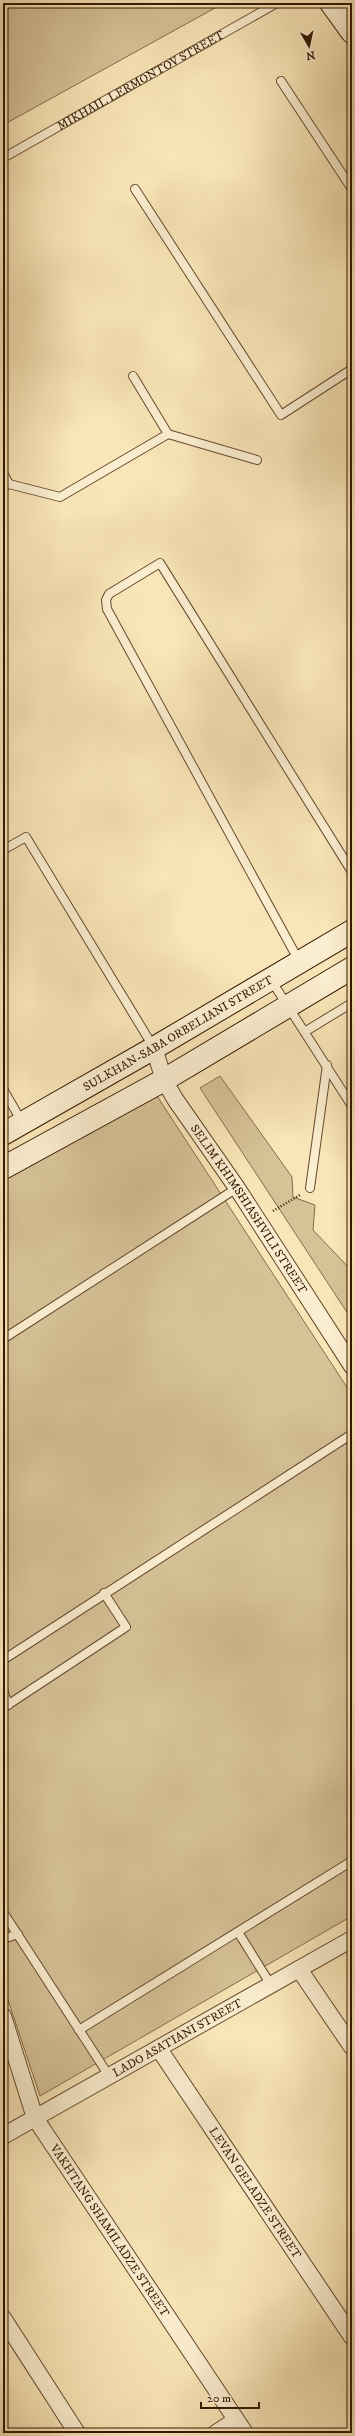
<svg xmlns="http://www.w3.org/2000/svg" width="355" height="2436" viewBox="0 0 355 2436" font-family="'IM FELL DW Pica',serif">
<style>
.green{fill:#d7c298;stroke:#856c4c}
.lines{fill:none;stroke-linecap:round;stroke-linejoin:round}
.lane-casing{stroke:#644a2e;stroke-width:10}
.street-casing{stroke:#644a2e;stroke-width:18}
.secondary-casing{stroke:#331700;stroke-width:24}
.path{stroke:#331700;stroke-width:2.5;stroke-dasharray:1 2;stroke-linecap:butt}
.lane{stroke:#fbeed0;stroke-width:8}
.street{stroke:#fbeed0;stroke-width:16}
.secondary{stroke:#fbeed0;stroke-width:22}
.labels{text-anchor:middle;stroke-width:3.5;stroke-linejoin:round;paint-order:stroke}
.street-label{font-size:12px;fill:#331700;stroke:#fbeed0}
</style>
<rect width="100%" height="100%" fill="#f9e5b7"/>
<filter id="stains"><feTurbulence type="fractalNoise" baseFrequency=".005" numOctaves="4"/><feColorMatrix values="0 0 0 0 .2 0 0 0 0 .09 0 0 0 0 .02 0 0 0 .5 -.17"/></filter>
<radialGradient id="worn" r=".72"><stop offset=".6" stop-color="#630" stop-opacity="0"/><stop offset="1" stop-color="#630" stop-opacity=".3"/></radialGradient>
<path class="green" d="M3,3H224L3,125Z
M220,1076L292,1177L293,1197L315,1205L313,1230L352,1271V1320L200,1088Z
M157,1096L352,1395V1916L40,2096L3,1985V1181Z"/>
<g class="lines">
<defs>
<g id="lane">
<path d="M281,81L352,189"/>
<path id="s1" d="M3,158L277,3"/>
<path d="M135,189L281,415L352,369"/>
<path d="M168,434L257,460"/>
<path d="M3,473L9,484"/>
<path d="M3,487L9,484L60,497L168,434L133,376"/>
<path d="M3,850L26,837L154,1048"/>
<path d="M299,961L107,609L106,600L109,594L160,563L352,872"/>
<path d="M271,980L352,1106"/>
<path d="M306,1031L352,1003"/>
<path d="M3,1089L22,1122"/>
<path d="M310,1188L327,1065"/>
<path d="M3,1339L237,1188"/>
<path d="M3,1660L352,1434"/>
<path d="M3,1690L8,1705"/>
<path d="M3,1708L126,1627L104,1593"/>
<path d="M3,1912L109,2076"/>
<path d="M238,1932L271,1985"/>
<path d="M3,1939L18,1934"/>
<path d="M79,2030L352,1861"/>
</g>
<g id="street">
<path id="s2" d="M154,1048L164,1080L175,1099L237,1188L352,1366"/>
<path d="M299,1969L352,2047"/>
<path id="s3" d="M3,2016L35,2118L245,2433"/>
<path id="s4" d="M159,2049L352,2337"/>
<path id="s5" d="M3,2136L352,1939"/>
<path d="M3,2318L77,2433"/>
<path d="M216,2433L236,2420"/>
</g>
<g id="secondary">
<path d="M331,3L352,32"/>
<path id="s6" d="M3,1134L154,1048L352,931"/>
<path d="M3,1168L164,1080L352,968"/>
</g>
</defs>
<use href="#lane" class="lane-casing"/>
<use href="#street" class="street-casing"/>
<use href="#secondary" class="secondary-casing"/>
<path class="path" d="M273,1211L300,1195"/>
<use href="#lane" class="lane"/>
<use href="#street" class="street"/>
<use href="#secondary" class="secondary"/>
</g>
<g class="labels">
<g class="street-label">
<text dy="4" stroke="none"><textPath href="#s1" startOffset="158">MIKHAIL LERMONTOV STREET</textPath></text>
<text dy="4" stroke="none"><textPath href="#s6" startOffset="202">SULKHAN-SABA ORBELIANI STREET</textPath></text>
<text dy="4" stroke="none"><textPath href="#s2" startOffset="188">SELIM KHIMSHIASHVILI STREET</textPath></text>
<text dy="4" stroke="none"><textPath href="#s5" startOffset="200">LADO ASATIANI STREET</textPath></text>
<text dy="4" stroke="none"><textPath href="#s4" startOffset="173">LEVAN GELADZE STREET</textPath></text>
<text dy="4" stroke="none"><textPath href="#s3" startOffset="242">VAKHTANG SHAMILADZE STREET</textPath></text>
</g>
</g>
<rect width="355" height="2436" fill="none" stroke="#f9e5b7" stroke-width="16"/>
<rect x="4" y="4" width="347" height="2428" fill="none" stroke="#331700" stroke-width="2"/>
<rect x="8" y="8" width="339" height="2420" fill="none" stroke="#331700"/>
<g transform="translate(309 46) rotate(171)" stroke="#fbeed0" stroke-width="3" paint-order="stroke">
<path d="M0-3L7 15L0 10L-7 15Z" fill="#331700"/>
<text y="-6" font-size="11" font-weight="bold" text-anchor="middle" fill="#331700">N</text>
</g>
<path d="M201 2402v6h58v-6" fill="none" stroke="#331700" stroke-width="2"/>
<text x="207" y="2402" font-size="12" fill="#331700" stroke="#fbeed0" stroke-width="3" paint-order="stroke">20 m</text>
<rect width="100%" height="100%" filter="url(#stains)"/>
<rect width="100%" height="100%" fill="url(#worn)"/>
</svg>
